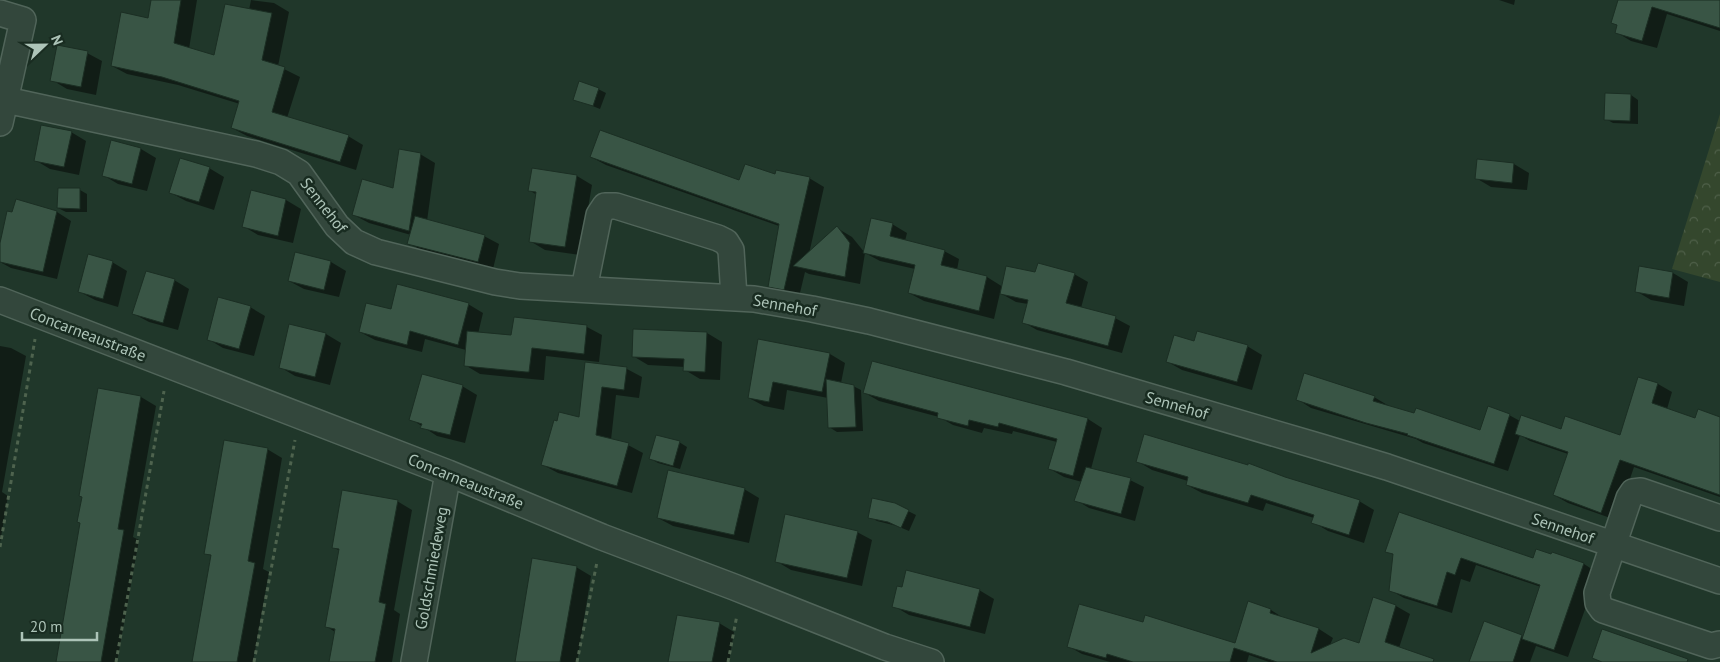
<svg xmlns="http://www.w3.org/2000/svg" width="1720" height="662" viewBox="0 0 1720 662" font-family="'PT Sans',sans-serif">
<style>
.forest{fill:url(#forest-crowns)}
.shadow{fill:#0007}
.building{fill:#395545;stroke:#1b2e23}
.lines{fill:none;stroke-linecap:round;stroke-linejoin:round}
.minor-casing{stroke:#51655a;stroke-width:28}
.path{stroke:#4e634e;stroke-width:3;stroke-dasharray:4 4;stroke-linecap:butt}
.minor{stroke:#33473c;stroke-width:25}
.labels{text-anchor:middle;stroke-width:5;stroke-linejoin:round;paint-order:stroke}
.street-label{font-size:16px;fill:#adc4b8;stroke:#192c21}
</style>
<defs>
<pattern id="forest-crowns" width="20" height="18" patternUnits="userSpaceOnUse" patternTransform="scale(1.25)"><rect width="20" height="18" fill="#34472d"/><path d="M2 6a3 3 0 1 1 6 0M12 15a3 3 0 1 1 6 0" fill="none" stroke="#4f6049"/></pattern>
</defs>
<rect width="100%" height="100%" fill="#20372a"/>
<path class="forest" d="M1720,114V282L1672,269Z"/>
<path class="shadow" d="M153,0H197L189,49L214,57L249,10L251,0L274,3L289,12L278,66L300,77L287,118L348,136L363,145L356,170L247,136L232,128L240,104L178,85L127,74L112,66L149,19Z
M1499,0H1515L1514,5Z
M1620,0H1720V31L1667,14L1657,48L1631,41L1616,32L1618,26L1613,23Z
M87,53L102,61L96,95L67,89L52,80Z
M598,89L606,93L600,109L575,99Z
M1607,95H1631L1638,100V124L1613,123L1606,119Z
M71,132L86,141L79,175L50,169L35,160Z
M141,149L156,158L147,191L118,184L103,175Z
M420,154L435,163L427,221L484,236L499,244L493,269L424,252L409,243L411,235L369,223L354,215L394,189Z
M591,157L739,182L776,176L809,178L824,187L809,254L837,228L852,237L865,253L892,224L907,233L905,241L944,251L959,259L957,270L987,277L1003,287L1036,273L1074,274L1088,282L1081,308L1115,318L1130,326L1122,353L1037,330L1023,322L1028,304L1016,302L1000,293L994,319L924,301L909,293L915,269L880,261L865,253L860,284L809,274L805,272L799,297L784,295L769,286L779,226L606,165Z
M1514,164L1529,173L1527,190L1491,187L1476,178Z
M209,168L224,177L214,210L186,201L171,193Z
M533,169L577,176L592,185L580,255L545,250L530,241L537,195L529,190Z
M80,190L87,194V212H66L58,208Z
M252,192L286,200L301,209L293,243L258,235L243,226Z
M57,212L71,221L57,279L11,268L0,262V248Z
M296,254L331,262L346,271L339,297L304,289L289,281Z
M112,262L127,271L118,307L95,300L80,292Z
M1673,273L1688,282L1684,306L1651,300L1636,291Z
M174,280L189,289L178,330L149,322L134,314Z
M468,304L483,313L478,334L512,337L587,327L602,335L599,362L546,356L544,380H542L480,374L465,365L466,350L425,339L422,352L375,340L360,332L392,311Z
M250,307L265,316L254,356L223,348L208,339Z
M290,326L326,334L341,343L330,385L295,376L280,367Z
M707,333L722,342L720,380L700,379L685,370V367L648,365L633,356Z
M759,341L830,354L845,363L841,383L853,386L861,390L863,431L837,432L829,427L828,398L787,390L784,410L764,406L749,398Z
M1195,342L1247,346L1262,355L1252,390L1182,370L1168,362Z
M0,346L11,348L26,356L2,492L8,496L0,543Z
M873,362L1088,419L1102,428L1091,469L1130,480L1144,487L1135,521L1089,508L1076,500L1082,482L1064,477L1050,469L1057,442L1013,431L1012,434L984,428L982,433L953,425L939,417L879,401L865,393Z
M587,363L627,369L642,377L639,398L616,395L611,440L628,445L643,453L632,493L558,473L543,465L558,422L580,419Z
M1639,379L1658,384L1672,392L1667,409L1720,444V497L1634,467L1616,520L1568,503L1554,495L1568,454L1530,441L1520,435L1508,471L1423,443L1416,439L1311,408L1297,399L1374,397L1389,406L1388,407L1481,432L1509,415L1520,421L1562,430L1621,437Z
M462,386L477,395L465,443L437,436L411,419Z
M141,397L156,406L133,537L139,540L117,662H57L82,523L83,497Z
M679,442L687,447L680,469L658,463L651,459Z
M267,449L282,458L263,569L269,572L253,662H193L212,556L206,553Z
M1137,461L1285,478L1359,501L1374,510L1364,543L1328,531L1313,522L1314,518L1266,503L1263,511L1202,493L1187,485L1188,481L1152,470Z
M744,489L759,498L749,543L673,526L658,518Z
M397,501L412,510L394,610L400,614L392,662H330L335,632L326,626L340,551L333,547Z
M894,504L916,515L909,531L897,526L877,521L870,517Z
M857,532L872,540L862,586L791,570L776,561Z
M1387,551L1533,560L1552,556L1553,554L1584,564L1598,573L1568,657L1536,646L1530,662H1470L1484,623L1523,637L1541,587L1476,565L1470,582L1461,579L1452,613L1404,598L1390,590L1394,555Z
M576,567L591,576L577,662H516Z
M979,590L994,599L985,634L909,615L894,606Z
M1374,599L1396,606L1410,614L1399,648L1431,662H1269L1249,655L1247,662H1110L1082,654L1068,646L1144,623L1235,644L1271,610L1285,619L1319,629L1333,638L1330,645H1360Z
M719,623L734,632L729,662H669Z"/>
<path class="building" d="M151,0H181L174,43L214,55L225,4L272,13L262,60L285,67L272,112L349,135L340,162L231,128L239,101L162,77L111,66L121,12L148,18Z
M1618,0H1720V28L1652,7L1642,41L1615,33L1617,25L1611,23Z
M57,45L88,51L81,87L50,81Z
M579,81L599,88L593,106L573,100Z
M1605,93L1631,94L1630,121L1604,120Z
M41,125L72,131L64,167L34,161Z
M600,130L739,180L745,164L775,174L776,170L810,177L784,290L768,287L779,224L590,157Z
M111,140L141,148L132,184L102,176Z
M399,149L421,153L409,231L352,215L362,179L393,188Z
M180,158L210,167L199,202L169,193Z
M1477,159L1514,163L1512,183L1475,179Z
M532,168L577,175L565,247L529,242L536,192L528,191Z
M58,188H80V209L57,208Z
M251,190L286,199L278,236L242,227Z
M16,199L57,211L43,272L0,262V243L7,211L12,212Z
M415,216L485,235L478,262L407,244Z
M871,218L893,223L890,236L945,250L941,265L987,276L979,311L908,293L915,265L863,253Z
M837,226L850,243L845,277L793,266Z
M295,252L331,261L324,290L288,281Z
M88,254L113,261L103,299L78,292Z
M1038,263L1075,273L1066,303L1116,316L1108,346L1022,323L1028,300L1000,294L1006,266L1035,272Z
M1639,266L1673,272L1669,298L1635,292Z
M146,271L175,279L163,323L132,314Z
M397,284L469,303L458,345L410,331L407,345L359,332L366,303L391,309Z
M218,297L251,306L239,349L207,340Z
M514,317L587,325L584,354L532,348L529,372H526L464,366L467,331L511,335Z
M289,324L326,333L315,377L279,368Z
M633,329L707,332L705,372L683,371L684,359L632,357Z
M1197,331L1248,345L1237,382L1166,362L1174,335L1194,341Z
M758,339L830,353L822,392L773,382L769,402L748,398Z
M872,361L1088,418L1073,476L1048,469L1057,439L999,423L998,427L969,420L968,426L937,418L938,413L863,393Z
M585,362L627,367L624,390L602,387L596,435L629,443L617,486L541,465L554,420L557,421L559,412L579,417Z
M1304,373L1375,396L1373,401L1414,413L1416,408L1480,430L1488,406L1510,414L1494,464L1407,435L1408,434L1366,423L1296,400Z
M422,374L463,385L450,435L420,428L422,424L409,420Z
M1638,377L1658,383L1652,403L1695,418L1698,409L1720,417V495L1620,460L1601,513L1553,495L1568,452L1515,434L1521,415L1561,429L1565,416L1620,435Z
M826,379L854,385L856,427L828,428Z
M98,388L141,396L118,529L124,530L101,662H56L80,523L77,522L82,497L79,496Z
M1144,434L1248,465V463L1285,477L1360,500L1349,535L1311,523L1314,515L1251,495L1248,503L1186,485L1188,477L1136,462Z
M656,435L680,441L673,466L649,459Z
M224,440L268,448L248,561L255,563L237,662H192L211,555L204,554Z
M1086,467L1131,478L1121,514L1074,501Z
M668,470L745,488L734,535L657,518Z
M342,490L398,500L379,602L386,604L375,662H329L335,629L325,627L339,549L332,548Z
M872,498L895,503L909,510L901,528L888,522L868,518Z
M1399,512L1533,558L1536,549L1551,554L1552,552L1584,563L1554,650L1522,639L1540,585L1461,558L1455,575L1447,572L1437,606L1389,591L1393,554L1385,552Z
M785,514L858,531L847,578L775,562Z
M532,558L577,566L560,662H515Z
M906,570L980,589L970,627L892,607L897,586L902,587Z
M1373,597L1396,605L1385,642L1434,659L1433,662H1277L1234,648L1230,662H1133L1107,654L1106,658L1067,647L1079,604L1143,622L1145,615L1235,643L1248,601L1271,609L1270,613L1319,628L1311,653L1344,638L1359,643Z
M677,615L720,622L712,662H668Z
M1484,621L1522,635L1513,662H1469Z
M1602,629L1688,659L1687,662H1602L1592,658Z"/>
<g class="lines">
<defs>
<path id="minor" d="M0,13L23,20L0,123
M6,100L256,154L281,162L299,173L337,226L354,242L376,252L495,282L520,286L754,299L812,309L869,321L1066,372L1321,447L1387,467L1720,581
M584,289L599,215L605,206H616L718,238L726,242L731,250L734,297
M0,300L448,473L602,537L734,587L885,647L931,662
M1720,518L1641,491L1633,492L1629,498L1597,593L1598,603L1603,610L1711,646L1720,644
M414,662L448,473"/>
</defs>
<use href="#minor" class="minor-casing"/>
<path class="path" d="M0,547L35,339
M116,662L164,391
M254,662L295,440
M577,662L597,562
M728,662L737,615"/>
<use href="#minor" class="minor"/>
</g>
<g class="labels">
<g class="street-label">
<text transform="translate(324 205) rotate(52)" y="6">Sennehof</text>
<text transform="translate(785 305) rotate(10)" y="6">Sennehof</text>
<text transform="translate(88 334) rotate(21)" y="6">Concarneaustraße</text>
<text transform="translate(1177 405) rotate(16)" y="6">Sennehof</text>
<text transform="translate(466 481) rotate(22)" y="6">Concarneaustraße</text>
<text transform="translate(1563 528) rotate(19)" y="6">Sennehof</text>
<text transform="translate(431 568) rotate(-80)" y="6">Goldschmiedeweg</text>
</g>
</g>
<g transform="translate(45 45) rotate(68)" stroke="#192c21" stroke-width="4" paint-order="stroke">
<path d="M0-4L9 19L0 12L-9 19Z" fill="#adc4b8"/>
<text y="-8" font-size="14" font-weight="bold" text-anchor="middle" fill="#adc4b8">N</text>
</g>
<path d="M22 632v8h75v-8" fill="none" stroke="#adc4b8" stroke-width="2.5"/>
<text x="30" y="632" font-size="15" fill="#adc4b8" stroke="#192c21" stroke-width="4" paint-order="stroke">20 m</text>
</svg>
